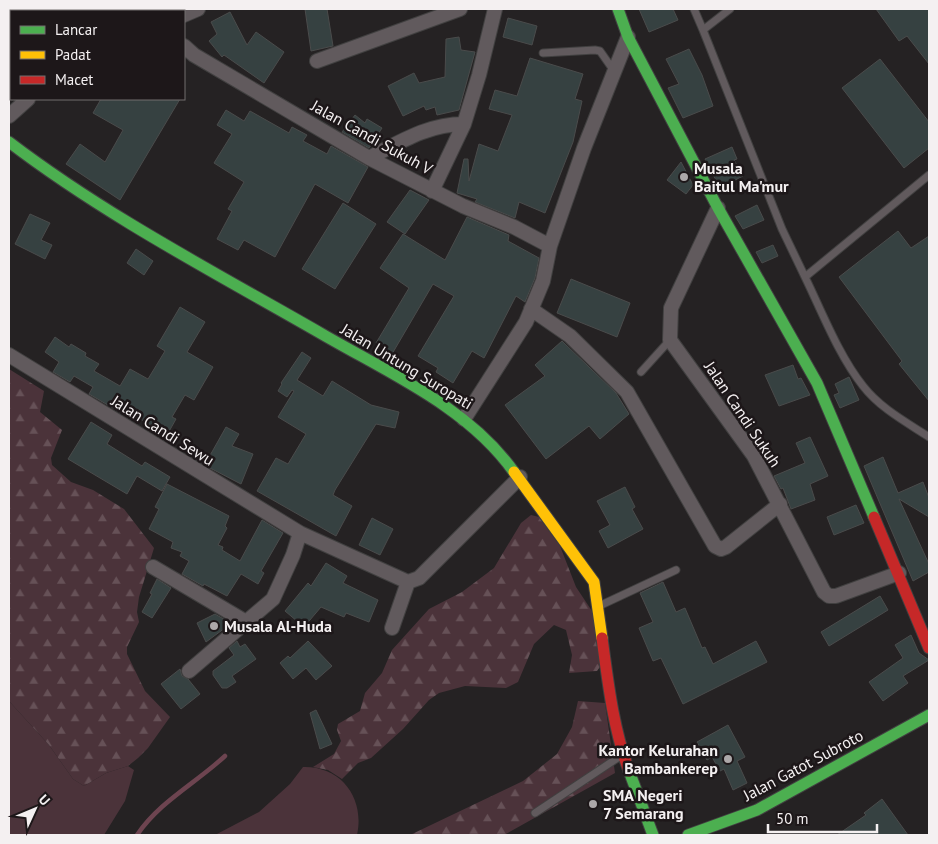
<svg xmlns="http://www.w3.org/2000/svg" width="938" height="844" viewBox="0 0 938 844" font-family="'PT Sans',sans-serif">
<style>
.green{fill:#4b333a}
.forest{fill:url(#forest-firs)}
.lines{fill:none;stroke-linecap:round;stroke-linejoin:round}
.stream{stroke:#6d4450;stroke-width:4.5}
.building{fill:#364141;stroke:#4a4b4b}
.lane-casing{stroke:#414040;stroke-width:9}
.street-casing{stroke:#414040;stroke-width:16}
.fast-casing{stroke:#414040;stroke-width:13}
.slow-casing{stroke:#414040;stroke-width:13}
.jam-casing{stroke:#414040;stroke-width:13}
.lane{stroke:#615a5d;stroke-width:7}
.street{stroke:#615a5d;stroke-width:14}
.fast{stroke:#4caf50;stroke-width:11}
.slow{stroke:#ffc107;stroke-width:11}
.jam{stroke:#c62828;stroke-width:11}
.poi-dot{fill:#aca8a9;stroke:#1d1719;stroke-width:2}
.labels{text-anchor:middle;stroke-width:5;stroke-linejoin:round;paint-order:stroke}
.street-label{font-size:16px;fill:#f4f0f1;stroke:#1d1719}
.poi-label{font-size:16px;font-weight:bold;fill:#f4f0f1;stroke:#1d1719;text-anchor:start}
</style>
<defs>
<pattern id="forest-firs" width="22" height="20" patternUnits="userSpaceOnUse" patternTransform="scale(1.25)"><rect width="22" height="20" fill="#4b333a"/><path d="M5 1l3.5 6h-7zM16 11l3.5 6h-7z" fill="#665157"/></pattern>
</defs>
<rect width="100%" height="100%" fill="#252223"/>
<path class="green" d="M9,701L49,745L73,779L84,786L106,773L128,766L134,770L125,801L104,835H9Z
M303,767C342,766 365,799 357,835H215L259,812L290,784Z"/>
<path class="forest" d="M9,369L44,391L40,412L62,430L51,458L52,465L71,482L93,490L124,509L154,548L139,597L137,612L139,622L127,647V654L145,691L170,717L148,748L138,758L128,766L106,773L84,786L73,779L49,745L9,701Z
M531,515L539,517L560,546L576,587L594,614L602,664L597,671L569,673L572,655L566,630L554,625L534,644L518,682L506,688L465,686L439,693L429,700L403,729L371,758L358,763L342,779L328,770L313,767L334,754L341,741L337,730L338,724L360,711L365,693L382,673L392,650L429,609L462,592L494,568L521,523Z
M578,701L605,703L615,773L504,835H410L523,781L557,754L572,727Z"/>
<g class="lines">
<path class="stream" d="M137,835C159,802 196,783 225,756"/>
</g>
<path class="building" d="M305,9H327L333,46L311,51Z
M639,9H673L678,20L649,32Z
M876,9H929V64L907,36L899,41Z
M230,12L247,45L256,32L284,52L264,83L224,55L222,57L209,41L217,34L211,22Z
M508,18L537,26L532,45L503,37Z
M459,37L461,50L475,52L459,110L437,115L435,107L426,110L424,106L403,116L388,86L414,73L419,83L445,77L446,39Z
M689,49L702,75L713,106L683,118L668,88L679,84L666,59Z
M530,58L583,74L575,99L582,101L573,142L545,213L519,202L515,218L475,202L477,199L457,193L464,159H468L469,181L479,144L498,151L512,115L489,109L495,90L517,96Z
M880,59L929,122V148L904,168L842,88Z
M101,99H180L120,200L66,164L80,144L105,162L123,130L93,113Z
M226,110L244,121L250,111L289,133L292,127L307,135L303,141L327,154L331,146L368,167L348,203L315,184L275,257L244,240L238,250L217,239L232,211L228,209L244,182L214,163L232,134L217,125Z
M355,115L365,123L367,119L382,128L369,148L342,132Z
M732,147L737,159L734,160L743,176L720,188L705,159Z
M681,162L693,185L686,194L667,180Z
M410,190L429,200L405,234L387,222Z
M343,203L376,224L335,289L302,269Z
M757,205L764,220L743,229L735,216Z
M30,214L50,223L41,240L52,245L45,259L15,244Z
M467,217L509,235L508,241L539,258L535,278L525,302L516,296L484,358L472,351L453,383L436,372L438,368L418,356L454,296L433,284L392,354L376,343L409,288L380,268L403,234L445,260Z
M898,231L911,248L929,236V401L899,364L902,361L839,277Z
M773,245L778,256L762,263L756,252Z
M136,249L153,261L144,275L127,263Z
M571,279L630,303L617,337L557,313Z
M180,307L205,322L187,352L213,367L194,400L185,395L172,417L176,419L167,435L132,414L130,418L89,394L93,387L74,376L70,382L53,372L59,362L45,352L55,337L69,347L71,344L86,353L85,356L99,364L94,371L120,386L130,369L148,379L165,351L157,346Z
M562,341L616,393L629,414L600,439L589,426L546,459L505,405L545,376L535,365Z
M302,352L311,358L297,380L323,396L332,381L371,405L399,412L395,428L376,424L335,490L333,495L352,506L336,536L257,491L276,458L288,464L306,434L278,417L294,391L292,390L287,397L278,391L282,384L281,383Z
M793,365L798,379L801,378L810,395L779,406L765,375Z
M849,377L859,400L840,408L834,395L839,393L835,384Z
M91,422L112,435L107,444L142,466L145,462L170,477L162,491L137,476L127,494L68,459Z
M226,427L239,434L232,446L253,454L241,484L210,468L213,462L208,459Z
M810,437L828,476L810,484L815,500L791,509L783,488L781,489L774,476L805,463L796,443Z
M883,457L898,493L923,482L929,498V517L899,499L929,564V572L913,581L864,466Z
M167,484L229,516L225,526L227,528L218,545L223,547L222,550L240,561L262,520L283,533L261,571L264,573L258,584L241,574L227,596L204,584L203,586L182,574L189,561L180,556L182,552L171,548L173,542L149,529L159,509L155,507Z
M625,487L635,507L632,509L643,529L608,548L599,531L610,525L597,501Z
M856,505L864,523L834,535L827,517Z
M372,518L393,529L380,555L359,545Z
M326,563L347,576L343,583L378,600L369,622L346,613L344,617L321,607L304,627L285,611L308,583L311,586Z
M157,579L171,588L152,618L142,612L152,594L150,593Z
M663,582L676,612L685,608L702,648L705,647L713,664L756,641L767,662L683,704L661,658L653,661L639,628L653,622L640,593Z
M880,596L888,610L829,646L821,632Z
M215,614L227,621L229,625L206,642L197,623Z
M911,635L919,653L929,660L903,676L908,683L883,701L869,682L903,658L895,645Z
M237,641L240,647L245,644L256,659L232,676L236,682L227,688H222L213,675V671L234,655L229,648Z
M308,641L332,666L316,680L306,668L293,679L280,663L288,656L290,658Z
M180,669L182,676L188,679L200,694L181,709L161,684Z
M316,710L332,744L320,749L310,713Z
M728,725L745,757L737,761L747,783L733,790L724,769L720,771L712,757L707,760L697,742Z
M882,799L908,835H837L866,815L864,813Z"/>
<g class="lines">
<defs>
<path id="lane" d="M694,9L703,30L730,9
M703,30L782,229L805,277
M543,53L595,50L600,51L614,71
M929,175L805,277C822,312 839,356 863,386C880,408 906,422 929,437
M641,372L670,340
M599,606L676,570
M535,813L622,755"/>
<path id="street" d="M184,15L198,9
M184,46L194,55L369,158L463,206L514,227L550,246
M317,61L460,9
M9,116L28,99
M369,158C400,142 428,124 464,124
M432,191L464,124L479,75L495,9
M718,208L671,308L670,340L754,456L824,592L829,596H836L899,573
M531,309L570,336L627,392L715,546L721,549L726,547L780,504
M9,355L300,533L408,582L419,578L520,477
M464,419L526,322L543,281L550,246L584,148L628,37
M153,567L246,622
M392,628L408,582
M189,671L273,599L293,555L300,533"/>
<path id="fast" d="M618,9L628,37L718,208L817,383L874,517
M9,142C106,216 216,273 322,334C389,373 468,407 514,472
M629,771L653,835
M688,835L757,810L929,715"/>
<path id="slow" d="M514,472L594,582L602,638"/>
<path id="jam" d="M874,517L929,648
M602,638C608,682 613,728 629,771"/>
</defs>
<use href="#lane" class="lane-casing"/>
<use href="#street" class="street-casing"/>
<use href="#fast" class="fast-casing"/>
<use href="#slow" class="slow-casing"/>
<use href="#jam" class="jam-casing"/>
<use href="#lane" class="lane"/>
<use href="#street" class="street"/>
<use href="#fast" class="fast"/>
<use href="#slow" class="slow"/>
<use href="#jam" class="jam"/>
</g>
<g class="poi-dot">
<circle cx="684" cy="177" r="5"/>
<circle cx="214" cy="626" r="5"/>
<circle cx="728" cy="759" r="5"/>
<circle cx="593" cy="804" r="5"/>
</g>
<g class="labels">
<g class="street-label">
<text transform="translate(372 137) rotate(29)" y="6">Jalan Candi Sukuh V</text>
<text transform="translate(407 366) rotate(31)" y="6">Jalan Untung Suropati</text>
<text transform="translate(743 414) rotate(56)" y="6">Jalan Candi Sukuh</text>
<text transform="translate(163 430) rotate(32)" y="6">Jalan Candi Sewu</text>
<text transform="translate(803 765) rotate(-28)" y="6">Jalan Gatot Subroto</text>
</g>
<g class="poi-label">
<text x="694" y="174">Musala<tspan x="694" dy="18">Baitul Ma'mur</tspan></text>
<text x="224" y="632">Musala Al-Huda</text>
<text x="718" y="756" text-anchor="end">Kantor Kelurahan<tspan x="718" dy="18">Bambankerep</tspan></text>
<text x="603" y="801">SMA Negeri<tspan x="603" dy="18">7 Semarang</tspan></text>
</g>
</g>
<rect width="938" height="844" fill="none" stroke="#f4f0f1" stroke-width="20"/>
<rect x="10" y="10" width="175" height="90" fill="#1d1719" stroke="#736e6f"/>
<rect x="20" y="26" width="25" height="8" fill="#4caf50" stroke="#736e6f"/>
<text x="55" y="35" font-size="15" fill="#f4f0f1">Lancar</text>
<rect x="20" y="51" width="25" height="8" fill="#ffc107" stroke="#736e6f"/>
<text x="55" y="60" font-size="15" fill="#f4f0f1">Padat</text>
<rect x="20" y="76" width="25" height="8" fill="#c62828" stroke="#736e6f"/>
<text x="55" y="85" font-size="15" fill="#f4f0f1">Macet</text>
<g transform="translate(35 809) rotate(46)" stroke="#1d1719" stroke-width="4" paint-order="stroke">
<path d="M0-4L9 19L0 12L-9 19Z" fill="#f4f0f1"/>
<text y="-8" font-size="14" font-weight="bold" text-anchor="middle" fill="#f4f0f1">U</text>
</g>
<path d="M768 824v8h109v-8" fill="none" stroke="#f4f0f1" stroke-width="2.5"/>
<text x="776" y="824" font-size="15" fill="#f4f0f1" stroke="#1d1719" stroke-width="4" paint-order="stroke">50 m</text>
</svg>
